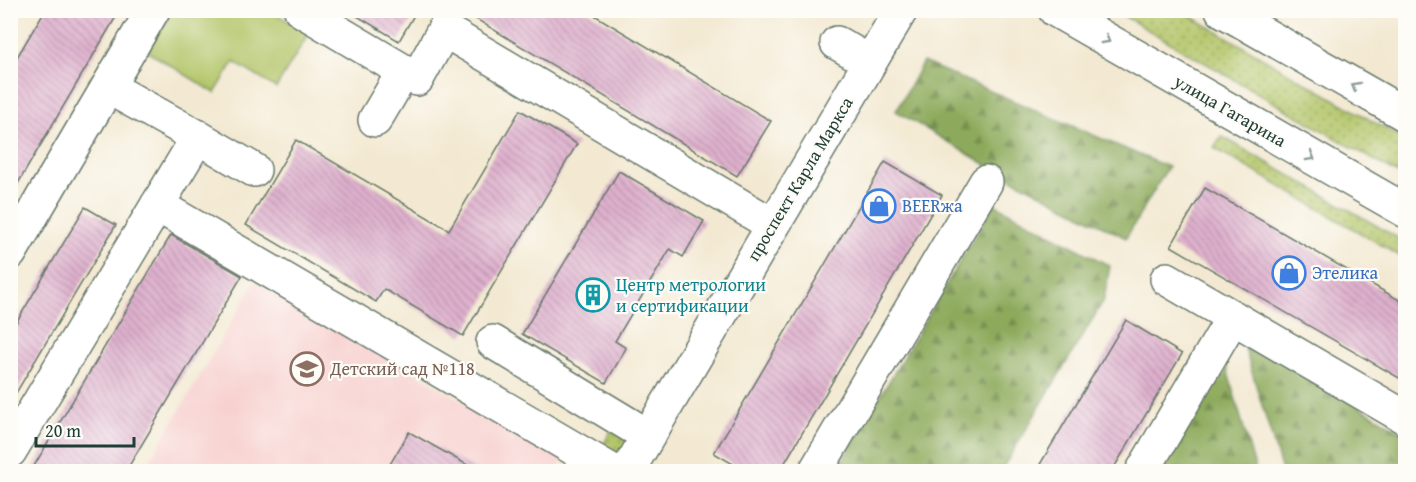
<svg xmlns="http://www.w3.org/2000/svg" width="1416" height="482" viewBox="0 0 1416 482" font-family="'Gentium Book Plus',serif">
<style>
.built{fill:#f7d0cf}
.grass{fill:url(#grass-dots);stroke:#68814e;stroke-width:1.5}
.forest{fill:url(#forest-firs);stroke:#567448;stroke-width:1.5}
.park{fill:#b2c568;stroke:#68814e;stroke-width:1.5}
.building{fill:url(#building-back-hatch)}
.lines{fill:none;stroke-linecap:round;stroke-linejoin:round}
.minor-casing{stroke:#69796b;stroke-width:36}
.major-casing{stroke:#69796b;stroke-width:36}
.minor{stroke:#fff;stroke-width:33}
.major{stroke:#fff;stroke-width:33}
.oneway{stroke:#8f9e9a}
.labels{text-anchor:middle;stroke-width:4.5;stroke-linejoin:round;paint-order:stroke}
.street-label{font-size:18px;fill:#1f3d34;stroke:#fdfcf7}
.shop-label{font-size:18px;fill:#366cbe;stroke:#fdfcf7;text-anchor:start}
.culture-label{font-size:18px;fill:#0d838f;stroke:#fdfcf7;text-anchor:start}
.education-label{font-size:18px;fill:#785e54;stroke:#fdfcf7;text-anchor:start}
</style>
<defs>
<pattern id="grass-dots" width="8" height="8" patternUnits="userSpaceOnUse" patternTransform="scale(1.5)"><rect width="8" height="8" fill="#b2c568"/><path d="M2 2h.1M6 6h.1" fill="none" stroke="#90a156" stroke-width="1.8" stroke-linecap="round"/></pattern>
<pattern id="forest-firs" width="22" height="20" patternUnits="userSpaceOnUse" patternTransform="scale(1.5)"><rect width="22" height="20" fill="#8daa5c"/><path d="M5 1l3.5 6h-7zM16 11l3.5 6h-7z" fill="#738c4d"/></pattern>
<pattern id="building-back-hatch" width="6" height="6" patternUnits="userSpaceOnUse" patternTransform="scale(1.5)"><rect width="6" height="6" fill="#dfb1ce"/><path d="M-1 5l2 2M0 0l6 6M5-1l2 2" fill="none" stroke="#b491a8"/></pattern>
</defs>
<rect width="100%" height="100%" fill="#fdfcf7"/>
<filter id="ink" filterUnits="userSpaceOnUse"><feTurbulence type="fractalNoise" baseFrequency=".0167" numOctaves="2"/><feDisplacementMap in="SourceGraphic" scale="12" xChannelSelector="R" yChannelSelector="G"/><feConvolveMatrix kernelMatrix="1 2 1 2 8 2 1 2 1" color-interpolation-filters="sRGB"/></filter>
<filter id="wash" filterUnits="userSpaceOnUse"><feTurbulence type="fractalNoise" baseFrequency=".008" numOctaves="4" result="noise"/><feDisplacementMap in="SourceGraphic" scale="24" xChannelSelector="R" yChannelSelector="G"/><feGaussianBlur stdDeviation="1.35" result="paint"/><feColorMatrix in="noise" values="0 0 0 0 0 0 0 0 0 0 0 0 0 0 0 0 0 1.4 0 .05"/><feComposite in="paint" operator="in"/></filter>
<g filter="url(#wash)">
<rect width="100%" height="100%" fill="#f3e9d2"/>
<path class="built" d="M257,279L563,460L556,472H143Z"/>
<path class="grass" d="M1115,11H1182L1405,140V178Z
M1221,136L1405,242V259L1214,148Z
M615,424L631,443L621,464L598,454Z"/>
<path class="forest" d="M923,62L1168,167L1126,238L993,169L896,111Z
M994,204L1110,266L1104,300L1001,471H836Z
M1241,336L1405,434V471H1282Z
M1225,362L1256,471H1162Z"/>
<path class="park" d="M172,11H271L309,33L276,88L234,62L215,93L147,51Z"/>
<g id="blocks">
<path class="building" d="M45,10H120L10,197V69Z
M347,10H417L399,41Z
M461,10H586L771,121L737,176Z
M520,110L577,144L463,336L384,289L376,302L246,225L296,140L449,230Z
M885,162L942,195L780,471H745L714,453Z
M619,171L704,221L683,257L670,249L615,341L626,348L606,383L522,334Z
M1205,188L1406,304V382L1171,246Z
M85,207L116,225L10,403V333Z
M171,235L242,276L126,471H31Z
M1126,320L1182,354L1112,471H1036Z
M409,432L478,471H386Z"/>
</g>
</g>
<g filter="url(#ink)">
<use href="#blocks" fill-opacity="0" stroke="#69796b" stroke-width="1.5"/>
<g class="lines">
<defs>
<path id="minor" d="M301,10L417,79L444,30L773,225
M837,43L870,62
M375,120L404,71
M198,137L254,170
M157,205L614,472
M10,253L153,10
M1167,279L1406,418
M493,342L648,436
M10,451L198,137L108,87
M627,472L901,10
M815,472L986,182
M1142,472L1233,317"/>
<path id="major" d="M1055,10L1406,211
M1222,10L1406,115"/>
</defs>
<use href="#minor" class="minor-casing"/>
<use href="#major" class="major-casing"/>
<use href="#minor" class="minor"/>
<use href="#major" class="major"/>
</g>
<defs><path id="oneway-chevron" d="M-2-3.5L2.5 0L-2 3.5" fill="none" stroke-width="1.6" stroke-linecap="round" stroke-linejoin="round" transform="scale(1.5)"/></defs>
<g class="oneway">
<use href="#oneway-chevron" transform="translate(1106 40) rotate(30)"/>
<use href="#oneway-chevron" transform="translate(1355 86) rotate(-150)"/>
<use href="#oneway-chevron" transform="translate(1311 157) rotate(30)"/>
</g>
</g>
<defs>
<symbol id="shop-ring" viewBox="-11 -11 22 22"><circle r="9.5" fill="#fdfcf7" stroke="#3f7fe0" stroke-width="1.5"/><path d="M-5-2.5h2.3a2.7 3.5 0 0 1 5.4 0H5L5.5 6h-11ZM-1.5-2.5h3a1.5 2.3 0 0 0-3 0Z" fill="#3f7fe0"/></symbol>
<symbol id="building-ring" viewBox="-11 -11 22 22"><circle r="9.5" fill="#fdfcf7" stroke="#0f9aa8" stroke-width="1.5"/><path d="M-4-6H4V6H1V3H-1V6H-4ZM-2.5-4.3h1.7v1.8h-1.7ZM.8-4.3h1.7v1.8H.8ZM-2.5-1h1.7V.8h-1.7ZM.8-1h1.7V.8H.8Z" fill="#0f9aa8"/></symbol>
<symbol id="school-ring" viewBox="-11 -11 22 22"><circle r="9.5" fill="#fdfcf7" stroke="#8d6e63" stroke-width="1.5"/><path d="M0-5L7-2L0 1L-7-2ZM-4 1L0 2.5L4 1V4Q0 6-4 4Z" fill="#8d6e63"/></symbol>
</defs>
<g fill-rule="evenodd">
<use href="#shop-ring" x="860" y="187" width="38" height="38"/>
<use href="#shop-ring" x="1270" y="254" width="38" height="38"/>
<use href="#building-ring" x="574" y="276" width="38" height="38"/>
<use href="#school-ring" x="288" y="350" width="38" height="38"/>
</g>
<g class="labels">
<g class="street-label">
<text transform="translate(1230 111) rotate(30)" y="6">улица Гагарина</text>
<text transform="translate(800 179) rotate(-59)" y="6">проспект Карла Маркса</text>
</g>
<g class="shop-label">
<text x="902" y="212">BEERжа</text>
<text x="1312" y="279">Этелика</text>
</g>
<g class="culture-label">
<text x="616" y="291">Центр метрологии<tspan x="616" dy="21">и сертификации</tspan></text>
</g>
<g class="education-label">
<text x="330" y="375">Детский сад №118</text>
</g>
</g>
<rect width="1416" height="482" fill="none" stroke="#fdfcf7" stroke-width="36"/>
<path d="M36 437v9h98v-9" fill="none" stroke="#1f3d34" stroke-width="3"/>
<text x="45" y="437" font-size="18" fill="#1f3d34" stroke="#fdfcf7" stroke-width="4.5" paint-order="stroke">20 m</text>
</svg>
